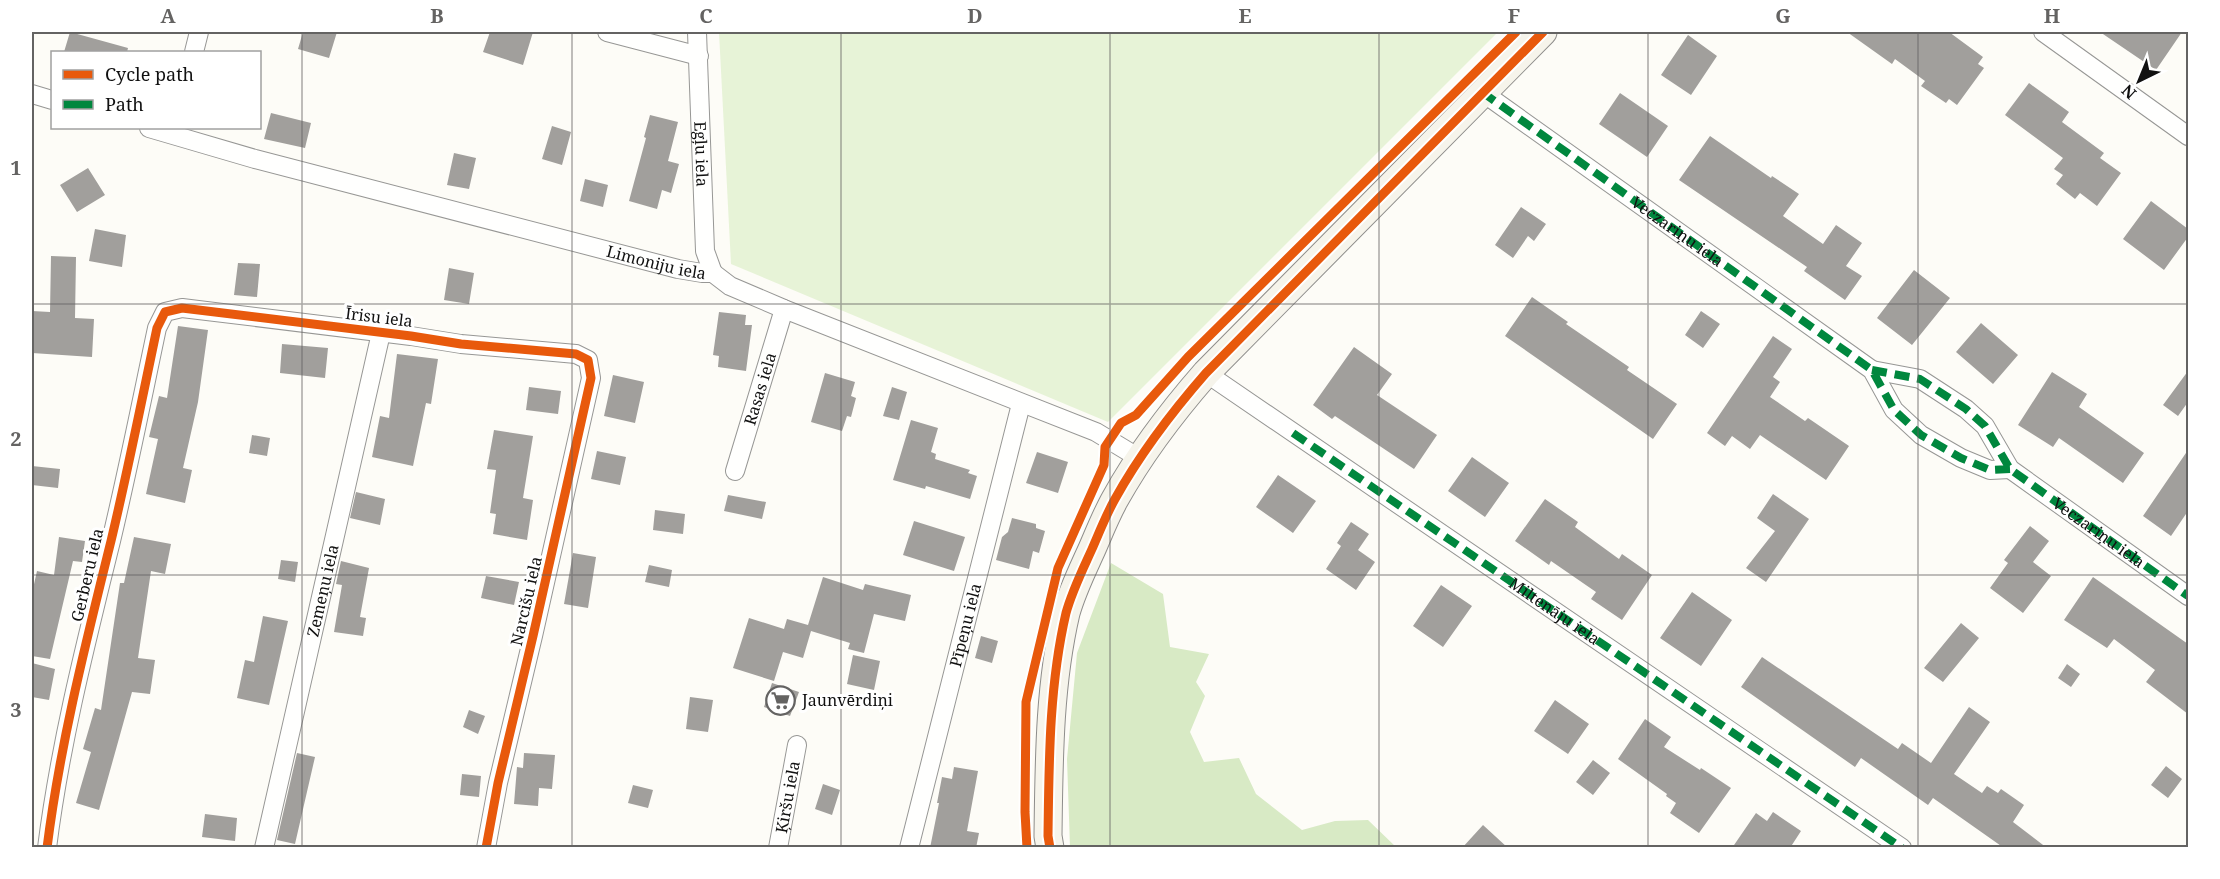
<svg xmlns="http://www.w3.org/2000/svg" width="2220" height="879" viewBox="0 0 2220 879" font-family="'Noto Serif',serif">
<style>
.green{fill:#e7f3d7}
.forest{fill:#d8eac5}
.building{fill:#a19f9c}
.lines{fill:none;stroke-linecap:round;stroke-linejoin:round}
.street-casing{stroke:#979795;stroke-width:20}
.secondary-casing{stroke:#8e8d8b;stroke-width:29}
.street{stroke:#fffffe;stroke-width:18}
.secondary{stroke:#f6f4eb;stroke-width:27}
.quiet{stroke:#00873e;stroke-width:8;stroke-dasharray:15 8;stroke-linecap:butt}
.cycleway-casing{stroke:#fff;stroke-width:13}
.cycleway{stroke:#e8590c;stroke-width:9}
.grid{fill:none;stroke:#646362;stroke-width:1.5;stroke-opacity:0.55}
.labels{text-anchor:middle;stroke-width:6;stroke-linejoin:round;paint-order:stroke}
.street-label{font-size:16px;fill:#111;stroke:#fff}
.poi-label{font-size:16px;fill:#111;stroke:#fff;text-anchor:start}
.neatline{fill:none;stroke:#646362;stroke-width:2}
.grid-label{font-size:20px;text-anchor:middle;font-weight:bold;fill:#646362}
</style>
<rect width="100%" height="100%" fill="#fdfcf7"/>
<path class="green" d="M719,32H1498L1108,422L731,264Z"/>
<path class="forest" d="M1111,563L1163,594L1170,647L1209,654L1196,682L1205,696L1190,732L1204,762L1239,758L1256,794L1302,830L1335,821L1368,820L1396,847H1070L1067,759L1077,653Z"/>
<path class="building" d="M70,32L128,48L127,52H64Z
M303,32H337L329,58L298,49Z
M490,32H533L523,65L483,52Z
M1847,32H1949L1983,57L1978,64L1984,68L1957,105L1949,99L1946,103L1921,86L1925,81L1895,59L1892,64Z
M2100,32H2182L2156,70Z
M1688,35L1717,56L1691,95L1661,75Z
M2029,83L2069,112L2062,122L2104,153L2100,158L2121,173L2097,206L2080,193L2075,199L2056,184L2063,175L2054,169L2063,158L2005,115Z
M1620,93L1668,126L1647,157L1599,124Z
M271,113L311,123L305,148L264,139Z
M650,115L678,122L668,161L679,164L671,193L662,190L657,209L629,201L646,138L644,137Z
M552,126L571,132L562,165L542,159Z
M1710,136L1771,178L1772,176L1799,194L1783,216L1823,244L1836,225L1862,243L1846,266L1862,276L1845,300L1804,271L1807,267L1679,180Z
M454,153L476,158L469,189L447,185Z
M88,168L105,195L77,212L60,185Z
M585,179L608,185L603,207L580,201Z
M2151,201L2188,229V237L2164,270L2123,239Z
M1521,207L1546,224L1534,241L1528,236L1513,258L1495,245Z
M95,229L126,235L122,267L89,261Z
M51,256L76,257L75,318L94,319L92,357L32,353V311L50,312Z
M238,263L260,264L257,297L234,295Z
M449,268L474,273L469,304L444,300Z
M1914,270L1950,298L1912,345L1877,318Z
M1532,297L1568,322L1566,324L1629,367L1627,370L1677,404L1653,439L1505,336Z
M1701,311L1720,324L1703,348L1685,335Z
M719,312L746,315L745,325H752L746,371L718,367L719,356L713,355Z
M1981,323L2018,355L1993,384L1956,352Z
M178,326L208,330L198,402L183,468L192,470L185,503L146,494L158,439L149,437L159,396L167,398Z
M1773,336L1792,349L1773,377L1780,382L1770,397L1805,421L1808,418L1849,446L1826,480L1760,435L1750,449L1732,436L1725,446L1707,433Z
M282,344L328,348L325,378L280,373Z
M1354,347L1392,374L1377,395L1437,435L1414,469L1335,416L1332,419L1313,405Z
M397,354L438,359L431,404L426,403L413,466L372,457L380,416L389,418Z
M2188,371V402L2178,416L2163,405Z
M2052,372L2087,394L2079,407L2144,453L2123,483L2059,438L2053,447L2018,425Z
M825,373L855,382L851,396L856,398L851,417L847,416L842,431L811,422Z
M613,375L644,382L635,423L604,416Z
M529,387L561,391L558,414L526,410Z
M892,387L907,392L899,420L883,416Z
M911,420L938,428L931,452L936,454L935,459L970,470L968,473L977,476L970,499L926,486L925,489L893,480Z
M494,430L533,436L523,498L533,500L527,540L493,534L496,514L490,513L496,470L487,469Z
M252,435L270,438L267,456L249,453Z
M2188,450V511L2171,536L2143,516Z
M597,451L626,457L620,485L591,479Z
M1037,452L1068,462L1058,493L1026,483Z
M1472,457L1509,483L1485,517L1448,491Z
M32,466L60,469L58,488L32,485Z
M1278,475L1316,501L1293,533L1256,507Z
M356,492L385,499L380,525L350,518Z
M1773,494L1809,519L1766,582L1746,568L1775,531L1757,518Z
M728,495L766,502L762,519L724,511Z
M1545,499L1578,522L1575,527L1619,559L1622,554L1652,575L1622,620L1591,599L1596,592L1551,561L1549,565L1515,541Z
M655,510L685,514L683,534L653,530Z
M1012,518L1036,524V528L1045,531L1039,553L1033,551L1029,569L996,560L1002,537L1008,532Z
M914,521L965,537L954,571L903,555Z
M1351,522L1369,534L1358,550L1375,562L1356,590L1326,569L1341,546L1337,543Z
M2030,526L2049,541L2033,562L2051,576L2023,613L1990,588L2008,563L2004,560Z
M59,537L85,541L82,562L73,561L50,659L32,656V593L37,571L54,575Z
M134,537L171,544L165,574L151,571L138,658L155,660L150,694L132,692L99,810L76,803L91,752L83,749L95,708L101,710L120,583H124Z
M573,553L596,557L588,608L564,604Z
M281,560L298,562L295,582L278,579Z
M341,561L369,568L360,617L366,618L363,636L334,632L342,585L336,584Z
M649,565L672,570L669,587L645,582Z
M486,576L519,582L514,605L481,598Z
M823,577L863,590L865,584L911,595L905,621L874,614L864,653L848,649L850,643L811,631L803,658L783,652L774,681L733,668L749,618L784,629L787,619L808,625Z
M2093,577L2188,644V714L2146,682L2155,670L2114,639L2107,648L2064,620Z
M1441,585L1472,606L1443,647L1413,626Z
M1692,592L1732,620L1701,666L1660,638Z
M263,616L288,621L269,705L237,698L245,660L254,662Z
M1961,623L1979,638L1943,682L1924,668Z
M981,636L998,641L992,663L975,658Z
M853,655L880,661L874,690L847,684Z
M1762,657L1898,749L1902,743L1931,763L1969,707L1990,722L1954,774L1982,793L1987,786L1998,793L2001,789L2024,805L2013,822L2047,848H2004L1933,798L1928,805L1861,758L1855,767L1741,687Z
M32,663L55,669L49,700L32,697Z
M2067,664L2080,674L2071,687L2058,678Z
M772,683L799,692L790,716L764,707Z
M690,697L713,700L708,732L686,729Z
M1555,700L1589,724L1568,754L1534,731Z
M469,710L485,716L478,734L463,727Z
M1645,719L1671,737L1664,747L1700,770L1701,768L1731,788L1699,833L1670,813L1676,803L1666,796L1667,794L1618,759Z
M297,753L315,757L295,844L277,840Z
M524,753L555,755L552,789L539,788L538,806L514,804L517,767L523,768Z
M1593,760L1610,773L1593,795L1576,782Z
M2166,766L2182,779L2168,798L2151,785Z
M954,767L978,771L967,831L979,833L976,848H930L939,803H937L942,777L952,779Z
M462,774L481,776L479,797L460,795Z
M823,784L840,790L832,815L815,809Z
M633,785L653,790L648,808L628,803Z
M1773,812L1801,831L1790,848H1732L1756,813L1767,821Z
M205,814L237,818L235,841L202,837Z
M1483,825L1508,848H1462Z"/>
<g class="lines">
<defs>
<g id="street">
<path d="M607,32L699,56"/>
<path id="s1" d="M697,32L705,251L713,273"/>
<path d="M2043,32L2188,136"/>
<path d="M194,52L199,32"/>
<path id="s2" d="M1482,92L1872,370L1894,410L1921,435L1961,458L1990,470L2010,469"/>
<path d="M32,94L52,100"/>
<path id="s3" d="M149,128L255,159L678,269L702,273H713L730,286L784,309L1096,432L1139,458"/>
<path id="s4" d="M1872,370L1920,379L1966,409L1985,426L2010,469L2188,596"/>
<path id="s5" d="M1206,373L1902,848"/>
<path id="s6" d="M735,471L784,309"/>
<path d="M47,848C60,744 86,642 111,541C128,470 142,399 157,328L165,312L182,308L411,336L461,344L576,354L588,360L591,378L533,636L498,783L486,848"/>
<path id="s7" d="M264,848L381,333"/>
<path id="s8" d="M778,848L797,745"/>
<path id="s9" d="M909,848L1021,404"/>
</g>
<path id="secondary" d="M1050,848L1048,836C1049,761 1049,686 1066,613C1072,591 1083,569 1092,549C1099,533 1106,515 1115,499C1140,454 1171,413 1206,373L1543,32"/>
</defs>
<use href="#street" class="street-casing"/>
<use href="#secondary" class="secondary-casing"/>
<use href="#street" class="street"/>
<use href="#secondary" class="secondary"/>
<path class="quiet" d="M1482,92L1872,370L1894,410L1921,435L1961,458L1990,470L2010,469
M1872,370L1920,379L1966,409L1985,426L2010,469L2188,596
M1293,433L1902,848"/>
<defs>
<path id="cycleway" d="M47,848C60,744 86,642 111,541C128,470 142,399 157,328L165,312L182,308L411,336L461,344L576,354L588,360L591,378L533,636L498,783L486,848
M1027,848L1025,812L1026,702L1058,568L1104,465L1105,447L1121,423L1136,415L1188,357L1516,32
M1050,848L1048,836C1049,761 1049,686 1066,613C1072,591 1083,569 1092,549C1099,533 1106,515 1115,499C1140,454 1171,413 1206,373L1543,32"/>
</defs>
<use href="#cycleway" class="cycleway-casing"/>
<use href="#cycleway" class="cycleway"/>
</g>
<path class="grid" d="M302,32V848M572,32V848M841,32V848M1110,32V848M1379,32V848M1648,32V848M1918,32V848M32,304H2188M32,575H2188"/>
<defs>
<symbol id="supermarket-ring" viewBox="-11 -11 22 22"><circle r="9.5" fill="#fff" stroke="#646362" stroke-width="1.5"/><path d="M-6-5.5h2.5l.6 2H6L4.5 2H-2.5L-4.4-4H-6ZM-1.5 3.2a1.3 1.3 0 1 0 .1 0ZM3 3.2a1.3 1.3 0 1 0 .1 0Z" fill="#646362"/></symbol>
</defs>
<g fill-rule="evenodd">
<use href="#supermarket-ring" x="764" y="684" width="33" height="33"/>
</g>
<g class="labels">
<g class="street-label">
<text dy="6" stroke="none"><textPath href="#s1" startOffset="122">Egļu iela</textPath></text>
<text dy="6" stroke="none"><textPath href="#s2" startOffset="240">Veczariņu iela</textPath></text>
<text dy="6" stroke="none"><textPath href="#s3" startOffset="525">Limoniju iela</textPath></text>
<text transform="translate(379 317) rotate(7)" y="6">Īrisu iela</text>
<text dy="6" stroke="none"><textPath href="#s6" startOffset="86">Rasas iela</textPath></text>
<text dy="6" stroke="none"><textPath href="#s4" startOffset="288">Veczariņu iela</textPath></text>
<text transform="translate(87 575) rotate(-77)" y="6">Gerberu iela</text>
<text dy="6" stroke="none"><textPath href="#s7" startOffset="264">Zemeņu iela</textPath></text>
<text transform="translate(526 601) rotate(-77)" y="6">Narcišu iela</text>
<text dy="6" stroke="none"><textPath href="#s5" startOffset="422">Miltenāju iela</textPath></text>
<text dy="6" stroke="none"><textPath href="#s9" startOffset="230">Pīpeņu iela</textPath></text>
<text dy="6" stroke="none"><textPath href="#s8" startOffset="52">Ķiršu iela</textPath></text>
</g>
<g class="poi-label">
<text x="802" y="706">Jaunvērdiņi</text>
</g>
</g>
<rect width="2220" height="879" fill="none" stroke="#ffffff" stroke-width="66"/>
<rect x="51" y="51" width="210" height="78" fill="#ffffff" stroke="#a0a0a0" stroke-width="1.5"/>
<rect x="63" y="70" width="30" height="9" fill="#e8590c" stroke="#a0a0a0" stroke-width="1.5"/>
<text x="105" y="81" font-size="18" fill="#111111">Cycle path</text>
<rect x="63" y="100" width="30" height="9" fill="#00873e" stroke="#a0a0a0" stroke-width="1.5"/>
<text x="105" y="111" font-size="18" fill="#111111">Path</text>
<g transform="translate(2139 81) rotate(223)" stroke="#ffffff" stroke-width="4.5" paint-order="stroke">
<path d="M0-4.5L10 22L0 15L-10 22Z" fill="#111111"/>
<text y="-9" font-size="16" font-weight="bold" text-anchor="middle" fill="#111111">N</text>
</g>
<rect x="33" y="33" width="2154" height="813" class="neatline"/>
<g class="grid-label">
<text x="168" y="23">A</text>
<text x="437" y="23">B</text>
<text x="706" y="23">C</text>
<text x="975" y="23">D</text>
<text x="1245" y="23">E</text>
<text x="1514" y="23">F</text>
<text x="1783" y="23">G</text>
<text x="2052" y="23">H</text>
<text x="16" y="175">1</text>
<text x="16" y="446">2</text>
<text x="16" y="717">3</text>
</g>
</svg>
